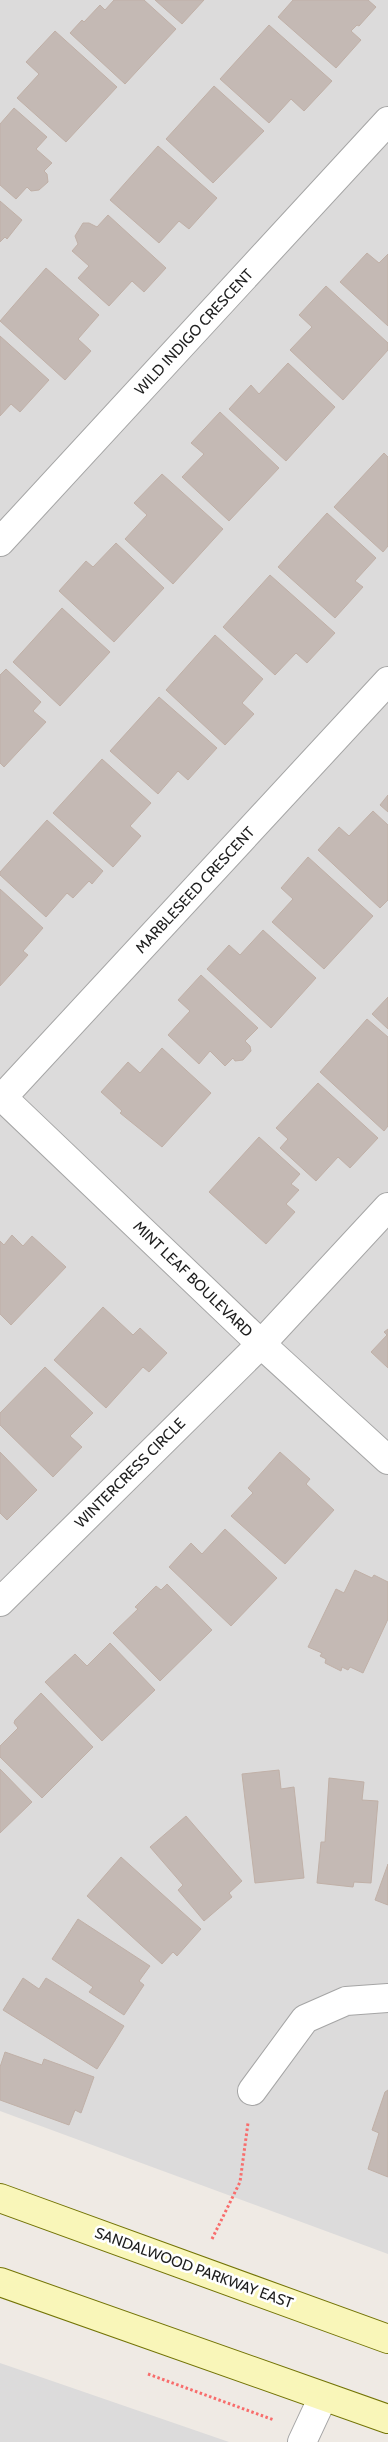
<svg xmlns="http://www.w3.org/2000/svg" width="388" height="2442" viewBox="0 0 388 2442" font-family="Cabin,sans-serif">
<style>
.residential{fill:#dcdbdb}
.building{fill:#c4b9b4;stroke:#c0b0a7}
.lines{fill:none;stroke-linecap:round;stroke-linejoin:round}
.minor-casing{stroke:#a5a5a5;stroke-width:30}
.secondary-casing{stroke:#737406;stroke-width:30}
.path{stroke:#f86d6c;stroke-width:3;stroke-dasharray:2.5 2.5;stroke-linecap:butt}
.minor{stroke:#fff;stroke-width:28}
.secondary{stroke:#f9f6b9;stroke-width:28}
.labels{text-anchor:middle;stroke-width:5;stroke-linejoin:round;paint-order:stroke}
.street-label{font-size:15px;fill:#1e1e1e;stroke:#fff}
</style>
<rect width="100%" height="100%" fill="#efeae4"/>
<path class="residential" d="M0,0H388V2254L0,2111Z
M0,2363L229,2442H0Z"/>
<path class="building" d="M114,0H144L176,29L125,84L70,33L82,20L84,22L100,5L105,10Z
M155,0H204L182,24Z
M293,0H368L376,7L359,26L357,25L351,31L361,40L336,68L278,17Z
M269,25L332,81L304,111L291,99L269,123L220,79Z
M55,31L117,87L66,142L17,98L39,74L26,62Z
M214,86L264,131L213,183L166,139Z
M14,108L47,137L36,149L52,163L44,171L47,174L48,182L39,190L31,191L27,187L16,199L0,185V124Z
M158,146L217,198L189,229L179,221L159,243L110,200Z
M0,201L22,220L7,239L5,237L0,242Z
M108,215L166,268L144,292L132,281L109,306L78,278L89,266L72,251L78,244L75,236L83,223H89L97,227Z
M367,253L379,263L388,254V326L340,282Z
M46,268L99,315L78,339L91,351L65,380L0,321Z
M326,286L388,343V350L343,400L290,350L312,327L299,315Z
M0,336L49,380L20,412L11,404L0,416Z
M288,363L335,407L286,461L229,409L251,385L259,394Z
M220,412L279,468L229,521L182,477L204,454L191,443Z
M384,453L388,457V546L383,552L334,507Z
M162,474L223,529L173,584L125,539L147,515L134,503Z
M327,513L376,558L355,581L363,587L335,618L278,567Z
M116,543L164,588L114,642L59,591L86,561L93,567Z
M270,575L335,633L307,663L296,653L275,675L223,627Z
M62,608L110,652L60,706L13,662Z
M215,635L263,679L242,703L254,714L225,745L166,690Z
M6,669L41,702L33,711L46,722L4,767L0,763V675Z
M159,697L217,748L188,780L178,771L158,794L110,751Z
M102,759L151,803L130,826L141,836L113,867L53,813Z
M388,795V812L380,805Z
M373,811L388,825V900L380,908L318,850L339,827L349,836Z
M47,820L103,871L92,884L89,881L73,898L67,893L46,917L0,875V872Z
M308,857L373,916L324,969L272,922L293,899L281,888Z
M0,889L43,928L23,951L28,955L0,986Z
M263,930L316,978L271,1028L207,969L229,945L240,955Z
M201,975L258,1028L245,1041L250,1046L251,1051L243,1060L235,1061L233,1058L225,1066L210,1051L199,1064L168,1035L190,1011L178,1000Z
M388,997V1029L372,1014Z
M367,1019L388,1037V1126L384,1131L320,1072Z
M162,1048L211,1093L162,1147L120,1113L122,1111L101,1092L128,1062L140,1073Z
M318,1083L378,1138L350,1168L338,1157L316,1181L280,1148L288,1139L276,1128Z
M259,1137L300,1174L291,1184L299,1190L286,1204L295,1212L266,1244L209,1192Z
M12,1235L23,1246L32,1236L66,1267L11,1325L0,1314V1241L4,1245Z
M103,1307L133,1335L140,1328L167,1353L149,1372L143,1367L106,1408L54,1360Z
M388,1329V1368L371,1352L387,1335L384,1332Z
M45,1367L93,1413L70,1436L82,1447L53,1477L0,1425V1413Z
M0,1452L37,1490L7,1520L0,1513Z
M280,1452L310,1479L306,1484L334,1510L285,1564L231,1516L253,1493L248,1488Z
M225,1529L277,1578L231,1626L169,1567L191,1543L202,1554Z
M355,1570L372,1578L374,1575L388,1582V1619L363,1673L350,1667L348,1670L342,1667L341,1671L325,1663L326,1659L320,1656L322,1653L308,1647L336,1589L344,1593Z
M167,1584L212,1630L160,1681L113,1633L138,1609L135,1607L156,1586L161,1590Z
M110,1643L155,1690L102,1741L45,1682L75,1654L87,1666Z
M41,1693L93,1747L42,1798L0,1757V1746L18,1728L14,1723L15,1720Z
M0,1769L32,1802L0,1833Z
M279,1770L281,1789L294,1787L304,1878L255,1883L242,1774Z
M329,1778L364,1782L362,1800L378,1801L371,1883L354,1882L353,1887L317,1883L321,1842H325Z
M186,1816L242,1881L229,1893L232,1897L204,1921L178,1890L183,1885L150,1847Z
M121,1857L201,1929L177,1956L173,1952L162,1964L87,1896Z
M388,1864V1905L375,1900Z
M78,1919L150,1966L139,1981L144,1985L124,2015L89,1992L93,1987L52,1959Z
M23,1978L39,1989L46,1978L124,2026L97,2069L3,2010Z
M5,2052L42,2065L44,2059L94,2077L81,2113L75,2110L69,2125L0,2100V2067Z
M388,2090V2177L368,2169L379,2133L372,2130L385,2092Z"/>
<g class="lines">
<defs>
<path id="minor" d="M0,542L388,121
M0,1095L261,1344L388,1460
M2,1098L388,681
M0,1602L261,1344L388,1207
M252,2091L305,2019L346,2001L388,1998
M302,2442L323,2397"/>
<path id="secondary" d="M0,2198L388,2339
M0,2282L388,2419"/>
</defs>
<use href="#minor" class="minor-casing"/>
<use href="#secondary" class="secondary-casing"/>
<path class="path" d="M212,2239L240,2182L248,2123
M148,2374L274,2420"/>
<use href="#minor" class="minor"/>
<use href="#secondary" class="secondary"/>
</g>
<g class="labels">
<g class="street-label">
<text transform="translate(194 332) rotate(-47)" y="5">WILD INDIGO CRESCENT</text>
<text transform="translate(195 890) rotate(-47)" y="5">MARBLESEED CRESCENT</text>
<text transform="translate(193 1279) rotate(44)" y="5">MINT LEAF BOULEVARD</text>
<text transform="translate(130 1473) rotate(-45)" y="5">WINTERCRESS CIRCLE</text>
<text transform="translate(194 2268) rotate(20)" y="5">SANDALWOOD PARKWAY EAST</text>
</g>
</g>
</svg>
